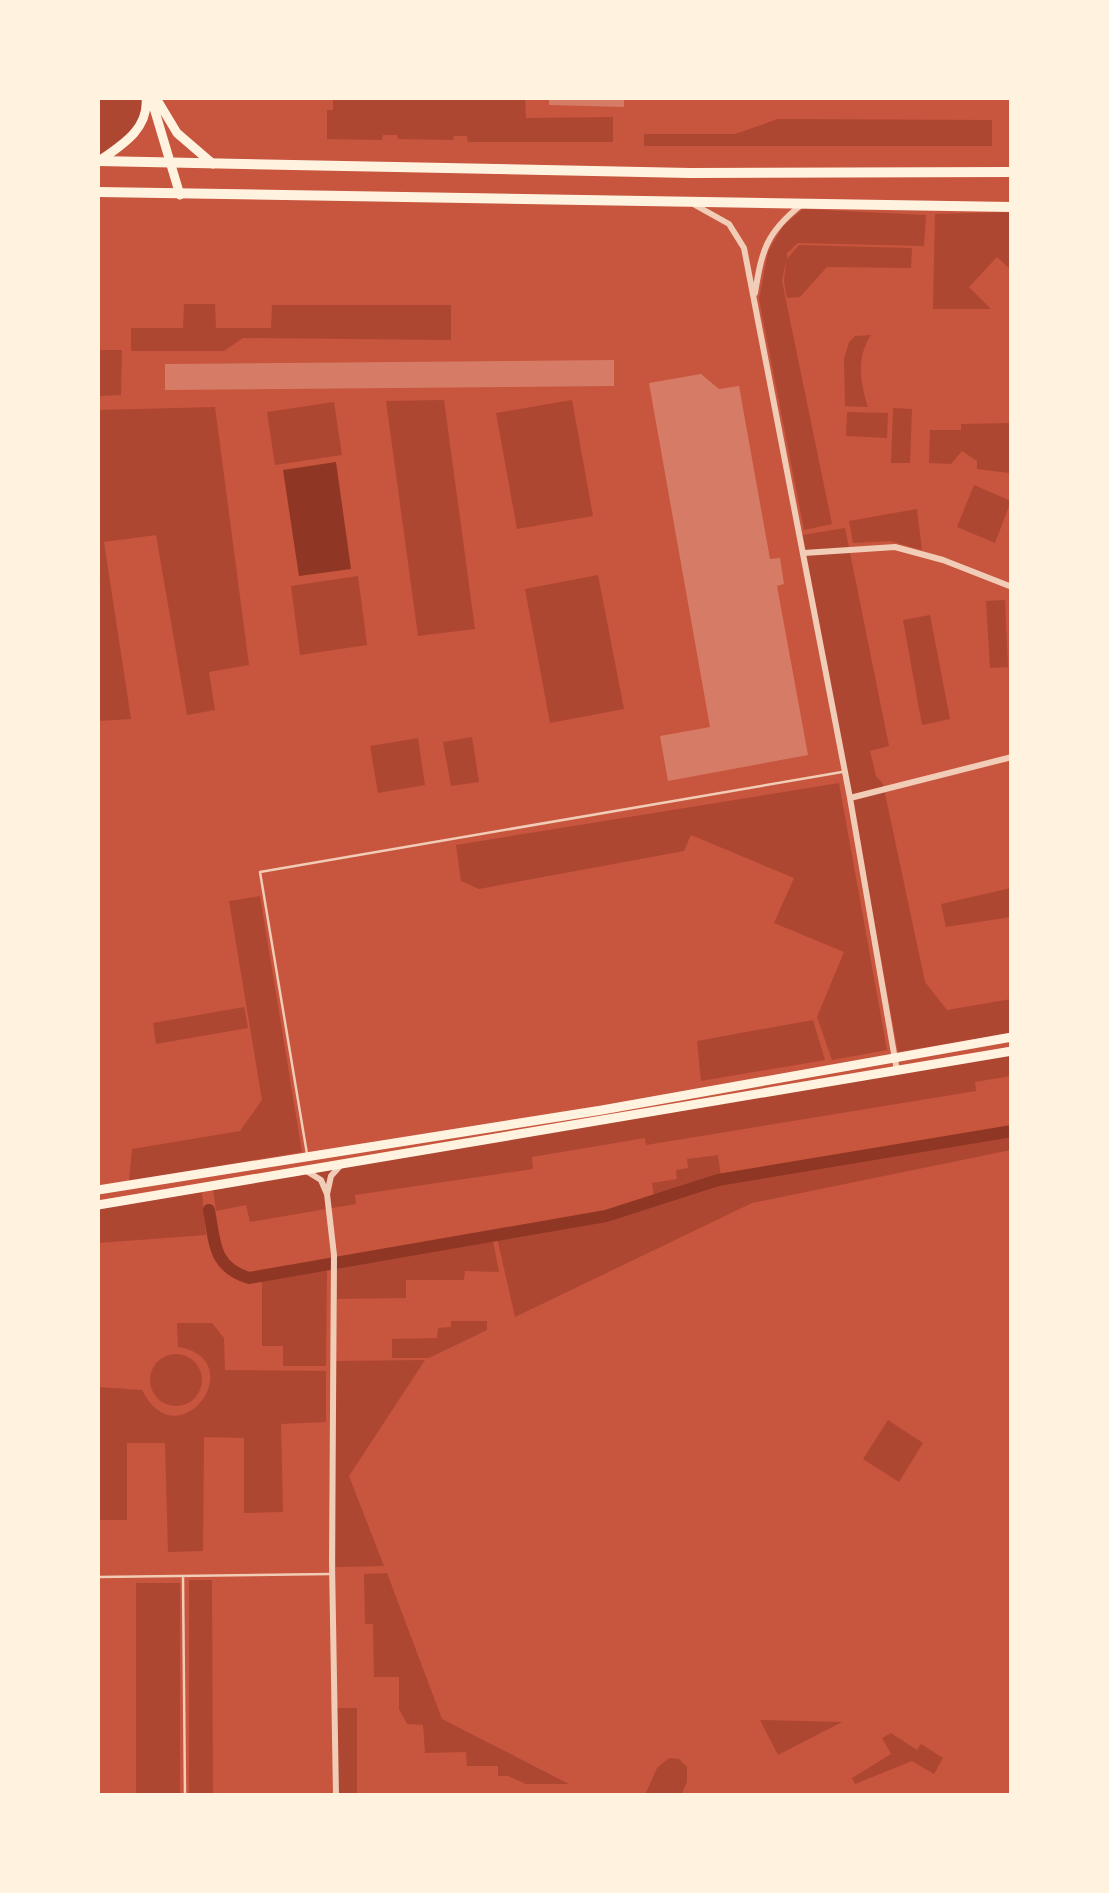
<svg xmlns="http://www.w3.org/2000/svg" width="1109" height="1893" viewBox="0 0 1109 1893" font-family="Manrope,sans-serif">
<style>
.green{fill:#ae4732}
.water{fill:#8f3625}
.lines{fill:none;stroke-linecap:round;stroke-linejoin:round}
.canal{stroke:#8f3625;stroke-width:12}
.building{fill:#d67c66}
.service{stroke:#f1ccb7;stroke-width:2.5}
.minor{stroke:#f1ccb7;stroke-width:6}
.secondary{stroke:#fff3e0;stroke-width:9}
.primary{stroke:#fff3e0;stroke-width:10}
</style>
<rect width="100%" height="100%" fill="#c8553d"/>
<path class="green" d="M98,98H145L133,136L98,160Z
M333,98H525L526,118L613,117V142H468L467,136H454L453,140L398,139L397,135H383L382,140L327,139V110H333Z
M778,119L992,120V146H644V134H735Z
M803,209L926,215L924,246L798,243L787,253V259L799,245L912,248L911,268L827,267L800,297L787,298L784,282L786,260L782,281L832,524L804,530L759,299L768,252L783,226Z
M1011,212V270L997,257L969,287L991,309H933L935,214Z
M184,304H215L216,328H271L272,305H451V340L243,338L224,351H131V328H183Z
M871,335C856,358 860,382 868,407L845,406L844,359L849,342L855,336Z
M98,350H122L121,395L98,396Z
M444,400L475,629L418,636L386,401Z
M572,400L593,516L517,529L496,413Z
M334,402L342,455L275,465L267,412Z
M215,407L249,665L209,672L215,710L187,715L156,535L104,542L131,719L98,721V410Z
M893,408L912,409L910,463H891Z
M847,412L888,413L887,438L846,436Z
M1011,423V469L1009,473L977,469V461L962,451L951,464L929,463L930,430H961V424Z
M974,485L1011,501L995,543L957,527Z
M917,509L922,550L890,541L853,543L849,521Z
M845,528L889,746L870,751L876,776L883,784L925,982L947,1010L1011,999V1033L898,1052L803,535Z
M598,575L624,709L550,723L525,589Z
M358,576L367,645L300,655L291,586Z
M1005,600L1008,667L990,668L986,601Z
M930,615L950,719L922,725L903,620Z
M472,737L479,782L451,786L443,742Z
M418,738L425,785L378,793L370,746Z
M839,783L887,1050L832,1060L817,1017L844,952L774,923L794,878L691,835L684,851L479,889L461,881L456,845Z
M1011,888V917L946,927L941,904Z
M260,896L302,1152L129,1181L132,1149L240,1131L262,1100L229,901Z
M244,1007L248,1028L156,1044L153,1023Z
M813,1020L825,1060L701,1081L697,1041Z
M1011,1054V1076L975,1082L976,1091L646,1145L645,1138L532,1157L533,1169L355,1195L356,1204L250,1222L246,1205L216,1211L213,1189Z
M1011,1134V1150L752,1203L515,1317L497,1238L604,1219L717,1182Z
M718,1155L721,1176L654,1197L652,1183L677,1179L676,1170L688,1168L687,1159Z
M202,1192L206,1235L98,1243V1209Z
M493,1240L499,1272L465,1271L464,1280H406V1298L337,1299V1267Z
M327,1268L326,1366H283V1346H262V1278Z
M451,1321H487V1330L429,1358H392V1339L437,1338L438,1328L451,1327Z
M177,1323H212L224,1338L225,1370L326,1371V1422L281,1424L283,1512L244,1513V1438L204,1437L203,1551L168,1552L165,1443H127V1520H98V1387L142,1390C179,1463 253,1359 178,1347Z
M150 1380a26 26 0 1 1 52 0a26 26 0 1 1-52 0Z
M425,1360L349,1476L384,1566L336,1567L335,1361Z
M888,1420L923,1443L899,1482L863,1459Z
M387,1573L442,1719L569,1784H526L508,1776H498V1766H467L466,1752L425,1753L423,1725L407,1724L399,1709V1677H374L373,1624H365L364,1574Z
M189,1580H212L213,1795H189Z
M136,1583H180V1795H136Z
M336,1708H357V1795H338Z
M760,1720L842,1722L778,1755Z
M891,1733L917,1750L921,1744L943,1758L934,1774L912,1761L855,1784L852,1778L891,1754L882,1738Z
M669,1758L679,1759L687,1767V1782L681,1795H645L657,1768Z"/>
<path class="water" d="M336,462L351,569L299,576L283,470Z"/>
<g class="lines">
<path class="canal" d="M209,1210C215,1243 213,1267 249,1278L606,1216L718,1180L1012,1131"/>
</g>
<path class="building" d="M549,98H624V107L549,105Z
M614,360V386L165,390V364Z
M701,374L719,389L739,386L770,559L780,558L784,584L777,586L808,755L668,781L660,736L710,727L649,383Z"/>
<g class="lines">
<path class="service" d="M307,1154L260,872L842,772
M98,1577L330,1574
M183,1577L185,1796"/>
<path class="minor" d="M695,205L729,224L744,248L850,798L897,1071
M755,293C762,250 766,233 801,205
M804,553L895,547L943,560L1012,587
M850,798L1012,757
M308,1172L321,1180L327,1194L331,1176L340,1166
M327,1194L334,1255L332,1562L336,1796"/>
<path class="secondary" d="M151,98L180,195
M156,98L177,133L213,164
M99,161C122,145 149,129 146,98
M98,1190L602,1110L1012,1037
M98,1205L1012,1051"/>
<path class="primary" d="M98,161L690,173L1012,172
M98,192L1012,207"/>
</g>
<rect width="1109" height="1893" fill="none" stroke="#fff3e0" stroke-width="200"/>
</svg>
